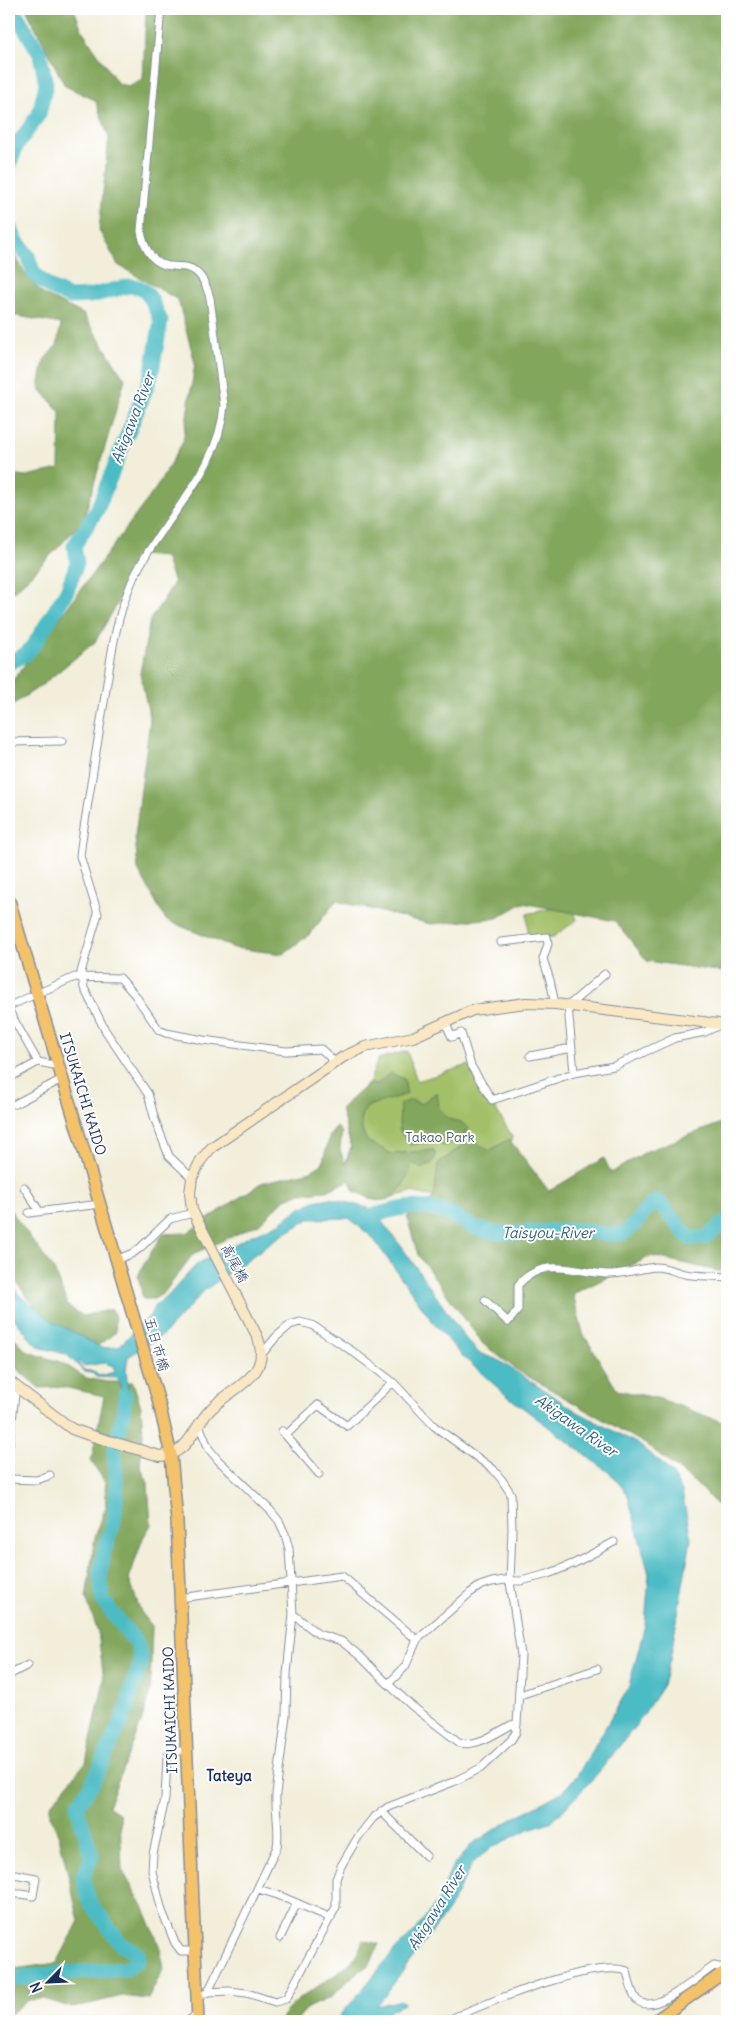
<svg xmlns="http://www.w3.org/2000/svg" width="736" height="2030" viewBox="0 0 736 2030" font-family="Delius,'Klee One',sans-serif">
<style>
.green{fill:#a3c068;stroke:#5f7863}
.forest{fill:#82a65c;stroke:#4e6a5d}
.water{fill:#4cbbc4;stroke:#347591;fill-rule:evenodd}
.lines{fill:none;stroke-linecap:round;stroke-linejoin:round}
.river{stroke:#4cbbc4;stroke-width:15}
.street-casing{stroke:#868e9c;stroke-width:9}
.secondary-casing{stroke:#868e9c;stroke-width:12}
.primary-casing{stroke:#868e9c;stroke-width:14}
.street{stroke:#fff;stroke-width:7}
.secondary{stroke:#fae7c3;stroke-width:10}
.primary{stroke:#f3c26a;stroke-width:11}
.labels{text-anchor:middle;stroke-width:4;stroke-linejoin:round;paint-order:stroke}
.street-label{font-size:14px;fill:#1b2f5e;stroke:#fff}
.park-label{font-size:14px;fill:#4b6262;stroke:#fff}
.water-label{font-size:15px;font-style:italic;fill:#2c6082;stroke:#fff}
.neighbourhood-label{font-size:15px;font-weight:bold;fill:#1b2f5e;stroke:#fff}
</style>
<rect width="100%" height="100%" fill="#fff"/>
<filter id="ink" filterUnits="userSpaceOnUse"><feTurbulence type="fractalNoise" baseFrequency=".02" numOctaves="2"/><feDisplacementMap in="SourceGraphic" scale="10" xChannelSelector="R" yChannelSelector="G"/><feConvolveMatrix kernelMatrix="1 2 1 2 8 2 1 2 1" color-interpolation-filters="sRGB"/></filter>
<filter id="wash" filterUnits="userSpaceOnUse"><feTurbulence type="fractalNoise" baseFrequency=".0096" numOctaves="4" result="noise"/><feDisplacementMap in="SourceGraphic" scale="20" xChannelSelector="R" yChannelSelector="G"/><feGaussianBlur stdDeviation="1.12" result="paint"/><feColorMatrix in="noise" values="0 0 0 0 0 0 0 0 0 0 0 0 0 0 0 0 0 1.4 0 .05"/><feComposite in="paint" operator="in"/></filter>
<g filter="url(#wash)">
<rect width="100%" height="100%" fill="#f2eeda"/>
<path class="green" d="M562,906L574,912L577,920L553,937L528,940L527,914Z
M407,1051L417,1081L469,1065L512,1136L506,1191L434,1197L411,1192L378,1201L354,1191L344,1166L351,1147L341,1108L369,1083L378,1059Z"/>
<path class="forest" d="M26,9H74L82,30L118,84L130,86L143,79L146,9H727V969L723,972L647,961L615,921L523,903L497,918L431,924L336,901L310,934L283,954L234,948L166,920L138,870L135,836L150,720L140,673L150,620L174,583L165,557L140,555L120,599L95,642L42,685L12,705L9,706V680L14,679L156,488L183,442L195,363L178,300L118,265L99,230L109,137L95,100L65,86Z
M9,57C11,81 19,117 9,139Z
M9,242L25,274L43,294L83,314L125,379L83,521L53,553L9,597V474L26,476L59,469L60,412L39,388L44,360L57,345L61,324L12,315L9,294Z
M390,1073L404,1079L407,1094L368,1106L361,1116L362,1130L367,1141L392,1154L433,1150L436,1155L432,1163L422,1169L412,1163C408,1178 397,1204 377,1200C369,1198 361,1194 354,1191L350,1180L327,1191L301,1193L284,1200L259,1224L193,1254L164,1293L154,1299H143L138,1276L146,1260L163,1234L187,1233L261,1183L311,1171L322,1164L330,1135L337,1127L342,1132L340,1149L345,1165L351,1147L341,1108L369,1083L377,1084Z
M437,1092L439,1108L448,1119L461,1122L468,1128L464,1136L444,1146L435,1141L410,1145L399,1130L400,1104L411,1100L421,1104Z
M727,1121V1273L651,1256L573,1294L583,1333L617,1390L661,1399L727,1424V1515L694,1482L647,1445L517,1370L483,1344L418,1255L407,1217L434,1197L438,1164L472,1138L489,1151L509,1139L549,1191L604,1158L611,1173L647,1151Z
M9,1208L54,1270L68,1306L83,1316L112,1309L115,1317L116,1332L96,1347L46,1322L9,1272Z
M9,1331L26,1351L63,1363L86,1378L107,1382H133L141,1407L143,1433L140,1466L148,1483L151,1525L143,1538L129,1579L141,1612L152,1626L150,1693L141,1723L108,1806L120,1814L122,1870L143,1906L159,1944L164,1968L148,1999L122,1996L73,2008L44,1999L28,2000L9,2015V1973L14,1969L57,1963L79,1921L59,1836L50,1817V1805L86,1762L104,1681L98,1632L86,1598L95,1537L106,1507L105,1482L91,1461L104,1396L63,1387L39,1388L9,1362Z
M363,1940L379,1944L370,1964L352,1977L331,1997L307,2008L296,2021H279C296,1994 330,1983 352,1961C357,1956 360,1947 363,1940Z"/>
<path class="water" d="M330,1198L372,1209L404,1250L466,1339L479,1353L498,1360L576,1411L638,1444L661,1463L672,1473L682,1492L691,1539L670,1660L663,1685L637,1724L598,1773L553,1821L529,1829L490,1848L472,1864L449,1909L377,2006L401,2000L404,2004L393,2009L378,2021H336L395,1950L412,1934L441,1897L451,1868L473,1843L512,1819L562,1792L578,1774L628,1689L645,1625L649,1574L627,1493L611,1474L506,1395L460,1354L433,1322L372,1237L349,1218L309,1219L276,1239L205,1290L164,1334L128,1357L126,1370L130,1403L123,1416L120,1381L116,1378L96,1377L92,1373L84,1372L66,1354L42,1348L34,1343L9,1312V1280L19,1295L54,1322L102,1348L118,1347L150,1315L155,1305L166,1298L197,1264L252,1235L280,1223L298,1209L315,1201ZM78,1360L83,1366L105,1363L113,1366L115,1372L98,1376L95,1372L83,1370L78,1363Z"/>
<g class="lines">
<path class="river" d="M9,166L17,145L39,114L46,84L40,54L13,9
M9,223L16,240L28,256L34,274L51,288L70,297L90,296L129,286L138,287L145,291L151,299L161,321L151,376L97,510L74,546L77,563L67,591L35,643L26,654L9,663
M367,1217C396,1209 419,1201 449,1214C461,1220 473,1229 487,1231C517,1237 548,1229 578,1230C591,1230 606,1237 619,1234C638,1230 641,1207 658,1201L689,1238H704L727,1221
M9,1983L13,1979L52,1974L126,1969L138,1960V1954L120,1943L89,1901L83,1876L92,1856L77,1807L93,1782L127,1709L132,1687L141,1663L138,1645L103,1601L100,1575L104,1551L114,1521L117,1486L114,1450L123,1416L125,1395"/>
</g>
</g>
<g filter="url(#ink)">
<g class="lines">
<defs>
<path id="street" d="M161,9L141,231C143,244 150,261 165,265C175,268 187,264 195,271C204,278 207,288 210,298L224,405C219,478 153,525 128,591C114,627 110,664 104,702C97,748 89,794 82,840L80,856L98,914L81,972L84,988L105,1030L148,1094L155,1120L169,1156L192,1178
M9,742L62,741
M501,942L547,937L548,944L543,959L550,980L555,1004
M9,1006L75,977L120,978L135,995L159,1030L166,1033L203,1040L286,1051L321,1049L335,1062
M9,1011L38,1062L59,1066
M445,1022L452,1037L461,1033L471,1066L492,1100L574,1073L614,1066L675,1038L705,1032L720,1025
M530,1056L572,1048
M574,1073L568,1006L605,974
M9,1078L38,1062
M15,1104L62,1079
M24,1187L39,1211
M29,1213L100,1204
M116,1260L133,1253L140,1248L170,1219L193,1213
M485,1300L508,1322L518,1310V1285C545,1254 577,1274 611,1274C626,1274 641,1268 656,1267C666,1267 675,1272 685,1274C699,1277 714,1275 727,1277
M199,1425L209,1449L218,1460L270,1510L279,1521L285,1534L289,1549L293,1614L287,1674L286,1715L276,1794C275,1812 280,1829 277,1847L208,1992
M282,1431L319,1474
M286,1435L318,1405L347,1426L393,1382
M9,1444L16,1387
M9,1479L37,1480L50,1475
M180,1598L342,1576L417,1640
M293,1614L318,1634L341,1641L360,1656L388,1684
M9,1675L28,1665
M520,1695L597,1669
M517,1724L511,1725C496,1733 477,1747 460,1743L412,1706L388,1684L405,1667L417,1640L470,1593L480,1586L492,1582L505,1580L521,1581L548,1574L575,1563L614,1542
M9,1729V1739
M187,1750L172,1752L167,1757L165,1799L153,1854L152,1871L162,1911L175,1943L181,1951H195
M381,1811L426,1856
M9,1873L36,1878L33,1896L21,1894H9
M258,1889L278,1895L331,1918
M280,1938L297,1903
M197,1998L208,1992L229,1991L247,1993L275,2002L286,1999L336,1907V1879L341,1866L358,1837L373,1818L388,1807L453,1782L481,1768L511,1740L516,1732L517,1724L521,1655L510,1582L512,1529L511,1494L502,1480L493,1469L434,1426L393,1382L352,1351L312,1325L300,1322L290,1325L276,1337L261,1355
M188,2021L198,2014
M428,2021H438
M439,2021L448,2020C482,2005 594,1958 627,1971C629,1980 631,1993 637,2000C653,2017 700,1975 714,1966L727,1969"/>
<path id="secondary" d="M9,1381L72,1429L89,1435L160,1456C191,1453 192,1428 211,1409C232,1387 274,1376 257,1336L192,1210L190,1193L192,1178L201,1160L211,1148L343,1057L365,1047L413,1037L473,1010L526,1003L555,1004L727,1025"/>
<path id="primary" d="M9,900L158,1399L171,1455L177,1521L198,2021
M655,2021L727,1970"/>
</defs>
<use href="#street" class="street-casing"/>
<use href="#secondary" class="secondary-casing"/>
<use href="#primary" class="primary-casing"/>
<use href="#street" class="street"/>
<use href="#secondary" class="secondary"/>
<use href="#primary" class="primary"/>
</g>
</g>
<g class="labels">
<g class="street-label">
<text transform="translate(83 1094) rotate(73)" y="5">ITSUKAICHI KAIDO</text>
<text transform="translate(235 1263) rotate(62)" y="5">高尾橋</text>
<text transform="translate(157 1344) rotate(74)" y="5">五日市橋</text>
<text transform="translate(170 1710) rotate(-92)" y="5">ITSUKAICHI KAIDO</text>
</g>
<g class="park-label">
<text x="440" y="1142">Takao Park</text>
</g>
<g class="water-label">
<text transform="translate(133 418) rotate(-69)" y="5">Akigawa River</text>
<text x="548" y="1238">Taisyou-River</text>
<text transform="translate(576 1426) rotate(35)" y="5">Akigawa River</text>
<text transform="translate(437 1908) rotate(-58)" y="5">Akigawa River</text>
</g>
<g class="neighbourhood-label">
<text x="229" y="1781">Tateya</text>
</g>
</g>
<rect width="736" height="2030" fill="none" stroke="#fff" stroke-width="30"/>
<g transform="translate(48 1982) rotate(246)" stroke="#ffffff" stroke-width="4" paint-order="stroke">
<path d="M0-4L9 19L0 12L-9 19Z" fill="#1b2f5e"/>
<text y="-8" font-size="14" font-weight="bold" text-anchor="middle" fill="#1b2f5e">N</text>
</g>
</svg>
